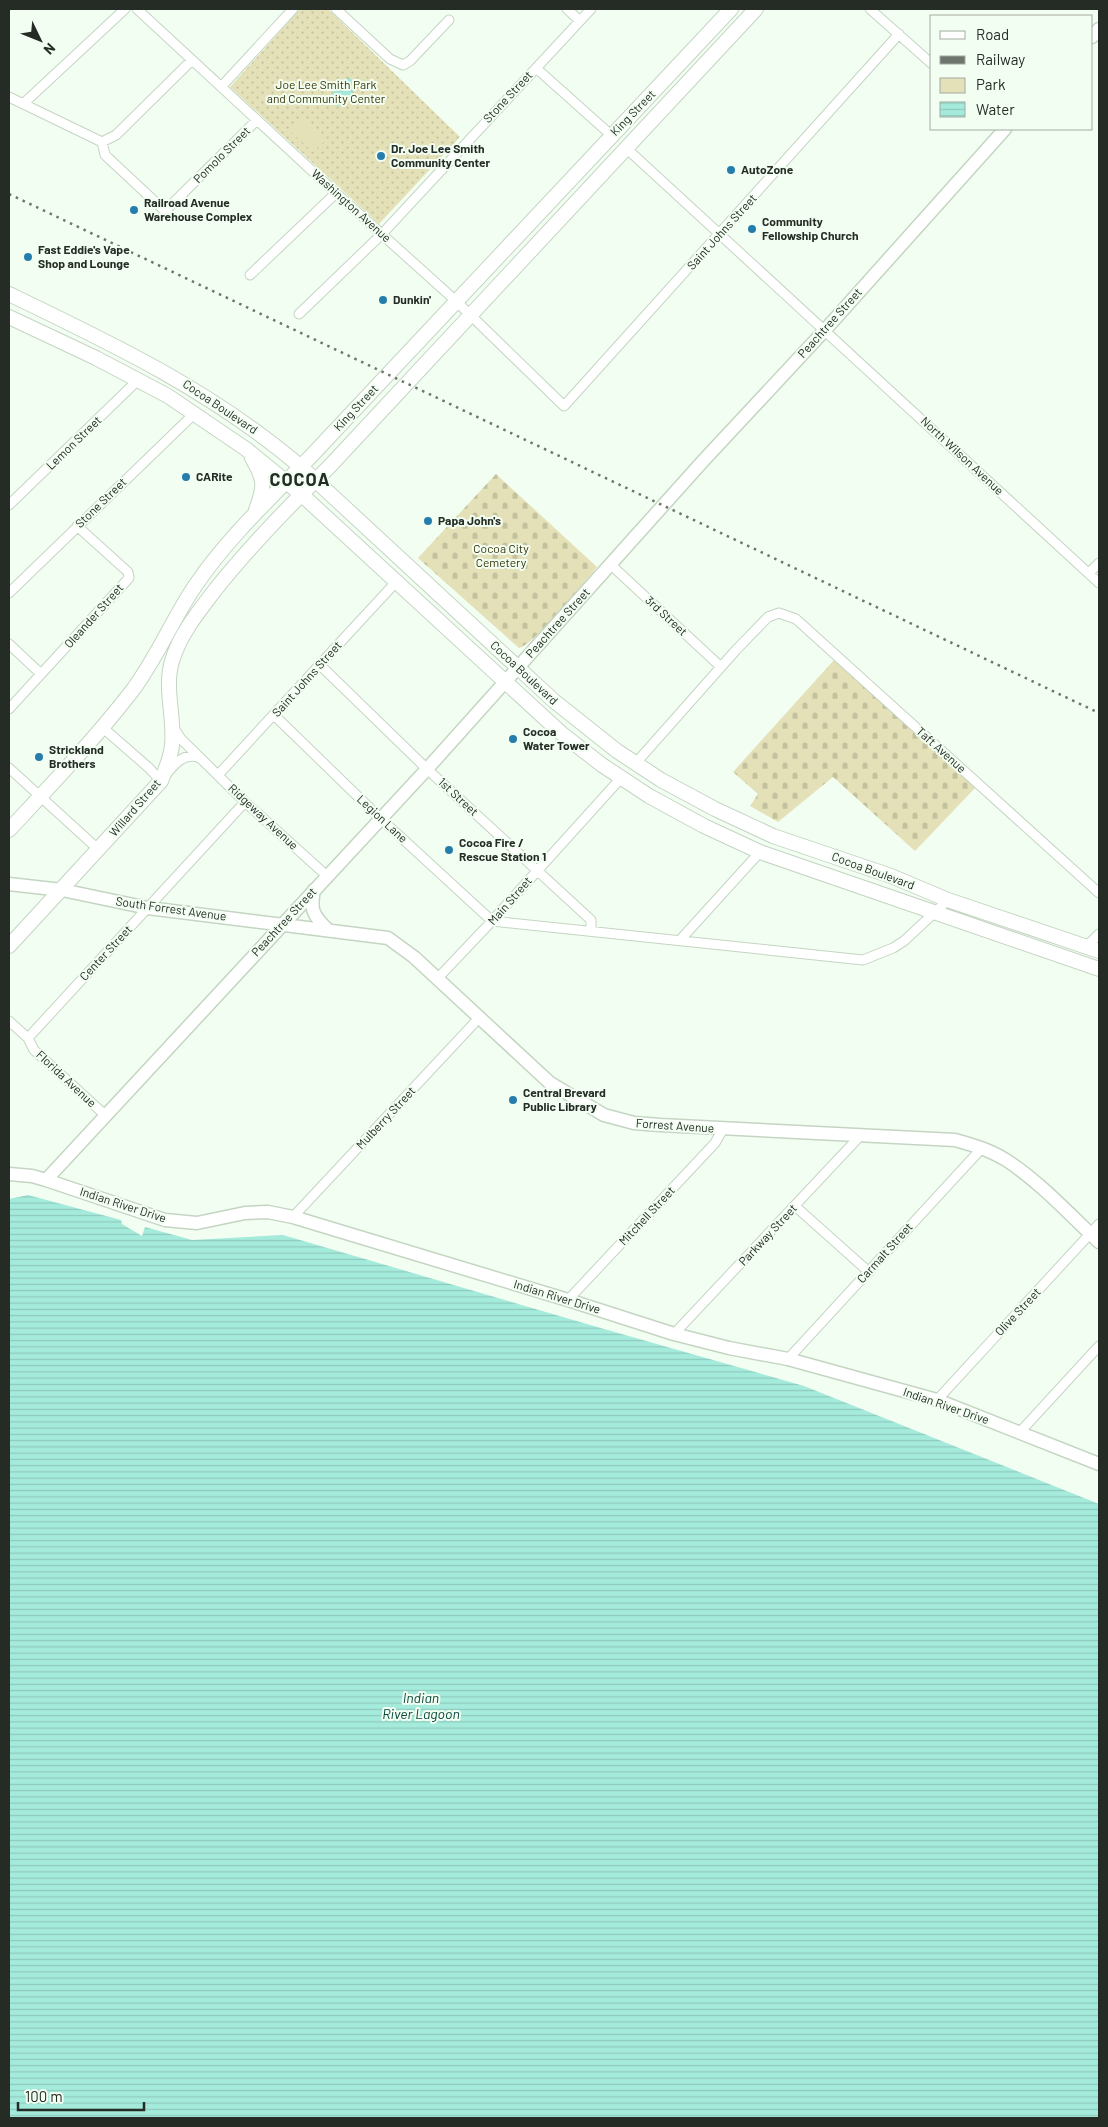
<svg xmlns="http://www.w3.org/2000/svg" width="1108" height="2127" viewBox="0 0 1108 2127" font-family="Barlow,sans-serif">
<style>
.green{fill:url(#green-dots)}
.cemetery{fill:url(#cemetery-stones)}
.pitch{fill:#e4e1b8}
.water{fill:url(#water-rules)}
.lines{fill:none;stroke-linecap:round;stroke-linejoin:round}
.street-casing{stroke:#c4d5c2;stroke-width:11}
.secondary-casing{stroke:#c4d5c2;stroke-width:15}
.primary-casing{stroke:#c4d5c2;stroke-width:16}
.street{stroke:#fff;stroke-width:9}
.secondary{stroke:#fff;stroke-width:12}
.primary{stroke:#fff;stroke-width:14}
.rail{stroke:#6d756c;stroke-width:2.5;stroke-dasharray:2.5 5;stroke-linecap:butt}
.poi-dot{fill:#257dac;stroke:#f3fef2;stroke-width:2}
.labels{text-anchor:middle;stroke-width:4;stroke-linejoin:round;paint-order:stroke}
.park-label{font-size:12px;fill:#383407;stroke:#f3fef2}
.street-label{font-size:12px;fill:#252c25;stroke:#f3fef2}
.poi-label{font-size:12px;font-weight:bold;fill:#252c25;stroke:#f3fef2;text-anchor:start}
.water-label{font-size:14px;font-style:italic;fill:#09483f;stroke:#f3fef2}
.district-label{font-size:18px;font-weight:bold;letter-spacing:1px;fill:#252c25;stroke:#f3fef2}
</style>
<defs>
<pattern id="green-dots" width="8" height="8" patternUnits="userSpaceOnUse" patternTransform="scale(1.25)"><rect width="8" height="8" fill="#e4e1b8"/><path d="M2 2h.1M6 6h.1" fill="none" stroke="#c3c19e" stroke-width="1.8" stroke-linecap="round"/></pattern>
<pattern id="cemetery-stones" width="16" height="16" patternUnits="userSpaceOnUse" patternTransform="scale(1.25)"><rect width="16" height="16" fill="#e4e1b8"/><path d="M2 7V4a2 2 0 0 1 4 0v3zM10 15v-3a2 2 0 0 1 4 0v3z" fill="#c3c19e"/></pattern>
<pattern id="water-rules" width="6" height="5" patternUnits="userSpaceOnUse" patternTransform="scale(1.25)"><rect width="6" height="5" fill="#a5ebdc"/><path d="M0 2.5h6" fill="none" stroke="#8ecabd"/></pattern>
</defs>
<rect width="100%" height="100%" fill="#f3fef2"/>
<path class="green" d="M300,9H328L460,137L379,224L230,87Z"/>
<path class="cemetery" d="M496,474L597,567C585,582 533,646 519,648L418,558Z
M834,660L976,787L915,851L833,777L778,822L750,806L758,794L733,772Z"/>
<path class="pitch" d="M302,116L327,139L313,152L289,130Z"/>
<path class="water" d="M348,77L358,86L339,107L329,97Z
M28,1195L121,1220L122,1224L142,1236L145,1227L192,1240L283,1235L604,1329L804,1386L1099,1504V2118H9V1199Z"/>
<g class="lines">
<defs>
<path id="street" d="M137,9L336,193L456,301L564,406L899,34
M336,9L390,59L403,65L410,61L449,20
M567,9L580,21
M870,9L932,64
M536,68L611,135
M221,87L293,9
M9,97L102,142L105,155L165,211L257,120
M23,104L125,9
M102,142L116,135L192,60
M626,148L1099,583
M250,275L336,193
M299,314L382,234L591,9
M9,505L138,380
M610,564L721,667
M1089,573L1099,563
M9,593L195,413
M9,644L41,674
M320,665L427,769L591,920V931
M9,709L129,578L128,572L77,526
M274,715L380,818L492,921L863,960L893,948L904,941L948,900
M102,727L149,768L161,781C170,769 183,750 200,758
M173,727L181,739L245,802L327,876
M635,764L736,650L768,617L779,613L796,619L1099,893
M9,768L99,850
M218,775L396,582
M681,939L760,852
M1086,947L1099,934
M437,979L492,921L621,778
M9,1021L28,1038L34,1050L105,1115
M28,1038L245,802
M795,1206L869,1272
M293,1217L479,1018
M568,1300L715,1143L723,1129
M674,1334L861,1135
M788,1359L982,1148
M937,1400L1099,1224
M1020,1432L1099,1346"/>
<path id="secondary" d="M1092,37L1099,29
M9,884L62,890L148,908L388,938L414,957L550,1083L604,1115L634,1123L660,1125L955,1140C973,1145 990,1150 1006,1160C1040,1182 1069,1214 1099,1242
M314,890C310,910 313,915 327,929
M9,1174L32,1176L46,1180L165,1220L197,1223L245,1213L268,1212L293,1217L568,1300L674,1334L729,1348L788,1359L937,1400L1099,1464
M46,1180L427,769L703,461L825,330L1005,129"/>
<path id="primary" d="M9,294C113,344 212,391 301,467L554,701L617,751L661,780L715,809L773,836L891,876L948,900L1099,951
M9,317L96,358L168,396L246,449L301,494L561,733L602,765L649,796L704,826L760,852L1099,969
M252,458C265,480 265,486 256,510
M9,830C51,785 94,740 132,691C157,658 172,620 195,586C228,537 273,496 314,453L731,9
M9,946L161,781C166,769 171,757 172,745C175,716 163,686 173,658C181,633 199,611 215,590C250,546 289,506 329,467L756,9"/>
</defs>
<use href="#street" class="street-casing"/>
<use href="#secondary" class="secondary-casing"/>
<use href="#primary" class="primary-casing"/>
<use href="#street" class="street"/>
<use href="#secondary" class="secondary"/>
<use href="#primary" class="primary"/>
<path class="rail" d="M9,194L1099,713"/>
</g>
<g class="poi-dot">
<circle cx="381" cy="156" r="5"/>
<circle cx="731" cy="170" r="5"/>
<circle cx="134" cy="210" r="5"/>
<circle cx="752" cy="229" r="5"/>
<circle cx="28" cy="257" r="5"/>
<circle cx="383" cy="300" r="5"/>
<circle cx="186" cy="477" r="5"/>
<circle cx="428" cy="521" r="5"/>
<circle cx="513" cy="739" r="5"/>
<circle cx="39" cy="757" r="5"/>
<circle cx="449" cy="850" r="5"/>
<circle cx="513" cy="1100" r="5"/>
</g>
<g class="labels">
<g class="park-label">
<text x="326" y="89">Joe Lee Smith Park<tspan x="326" dy="14">and Community Center</tspan></text>
<text x="501" y="553">Cocoa City<tspan x="501" dy="14">Cemetery</tspan></text>
</g>
<g class="street-label">
<text transform="translate(508 97) rotate(-47)" y="4">Stone Street</text>
<text transform="translate(633 113) rotate(-46)" y="4">King Street</text>
<text transform="translate(222 155) rotate(-45)" y="4">Pomolo Street</text>
<text transform="translate(351 206) rotate(42)" y="4">Washington Avenue</text>
<text transform="translate(722 232) rotate(-48)" y="4">Saint Johns Street</text>
<text transform="translate(830 323) rotate(-48)" y="4">Peachtree Street</text>
<text transform="translate(220 407) rotate(34)" y="4">Cocoa Boulevard</text>
<text transform="translate(356 408) rotate(-47)" y="4">King Street</text>
<text transform="translate(74 443) rotate(-44)" y="4">Lemon Street</text>
<text transform="translate(962 456) rotate(43)" y="4">North Wilson Avenue</text>
<text transform="translate(101 503) rotate(-44)" y="4">Stone Street</text>
<text transform="translate(94 616) rotate(-48)" y="4">Oleander Street</text>
<text transform="translate(666 616) rotate(43)" y="4">3rd Street</text>
<text transform="translate(558 623) rotate(-48)" y="4">Peachtree Street</text>
<text transform="translate(524 673) rotate(43)" y="4">Cocoa Boulevard</text>
<text transform="translate(307 679) rotate(-48)" y="4">Saint Johns Street</text>
<text transform="translate(941 750) rotate(42)" y="4">Taft Avenue</text>
<text transform="translate(458 797) rotate(43)" y="4">1st Street</text>
<text transform="translate(135 808) rotate(-49)" y="4">Willard Street</text>
<text transform="translate(263 817) rotate(43)" y="4">Ridgeway Avenue</text>
<text transform="translate(382 819) rotate(43)" y="4">Legion Lane</text>
<text transform="translate(873 871) rotate(20)" y="4">Cocoa Boulevard</text>
<text transform="translate(510 901) rotate(-49)" y="4">Main Street</text>
<text transform="translate(171 909) rotate(8)" y="4">South Forrest Avenue</text>
<text transform="translate(284 922) rotate(-47)" y="4">Peachtree Street</text>
<text transform="translate(106 953) rotate(-47)" y="4">Center Street</text>
<text transform="translate(66 1079) rotate(43)" y="4">Florida Avenue</text>
<text transform="translate(386 1118) rotate(-47)" y="4">Mulberry Street</text>
<text transform="translate(675 1126) rotate(4)" y="4">Forrest Avenue</text>
<text transform="translate(123 1205) rotate(18)" y="4">Indian River Drive</text>
<text transform="translate(647 1216) rotate(-47)" y="4">Mitchell Street</text>
<text transform="translate(768 1235) rotate(-47)" y="4">Parkway Street</text>
<text transform="translate(885 1253) rotate(-48)" y="4">Carmalt Street</text>
<text transform="translate(557 1297) rotate(17)" y="4">Indian River Drive</text>
<text transform="translate(1018 1312) rotate(-47)" y="4">Olive Street</text>
<text transform="translate(946 1406) rotate(19)" y="4">Indian River Drive</text>
</g>
<g class="poi-label">
<text x="391" y="153">Dr. Joe Lee Smith<tspan x="391" dy="14">Community Center</tspan></text>
<text x="741" y="174">AutoZone</text>
<text x="144" y="207">Railroad Avenue<tspan x="144" dy="14">Warehouse Complex</tspan></text>
<text x="762" y="226">Community<tspan x="762" dy="14">Fellowship Church</tspan></text>
<text x="38" y="254">Fast Eddie's Vape<tspan x="38" dy="14">Shop and Lounge</tspan></text>
<text x="393" y="304">Dunkin'</text>
<text x="196" y="481">CARite</text>
<text x="438" y="525">Papa John's</text>
<text x="523" y="736">Cocoa<tspan x="523" dy="14">Water Tower</tspan></text>
<text x="49" y="754">Strickland<tspan x="49" dy="14">Brothers</tspan></text>
<text x="459" y="847">Cocoa Fire /<tspan x="459" dy="14">Rescue Station 1</tspan></text>
<text x="523" y="1097">Central Brevard<tspan x="523" dy="14">Public Library</tspan></text>
</g>
<g class="water-label">
<text x="421" y="1703">Indian<tspan x="421" dy="16">River Lagoon</tspan></text>
</g>
<g class="district-label">
<text x="300" y="486">COCOA</text>
</g>
</g>
<rect width="1108" height="2127" fill="none" stroke="#252c25" stroke-width="20"/>
<rect x="930" y="15" width="162" height="115" fill="#f3fef2" stroke="#a1aaa0"/>
<rect x="940" y="31" width="25" height="8" fill="#ffffff" stroke="#a1aaa0"/>
<text x="976" y="40" font-size="15" fill="#252c25">Road</text>
<rect x="940" y="56" width="25" height="8" fill="#6d756c" stroke="#a1aaa0"/>
<text x="976" y="65" font-size="15" fill="#252c25">Railway</text>
<rect x="940" y="78" width="25" height="15" fill="#e4e1b8" stroke="#a1aaa0"/>
<text x="976" y="90" font-size="15" fill="#252c25">Park</text>
<rect x="940" y="102" width="25" height="15" fill="url(#water-rules)" stroke="#a1aaa0"/>
<text x="976" y="115" font-size="15" fill="#252c25">Water</text>
<g transform="translate(40 40) rotate(133)" stroke="#f3fef2" stroke-width="4" paint-order="stroke">
<path d="M0-4L9 19L0 12L-9 19Z" fill="#252c25"/>
<text y="-8" font-size="14" font-weight="bold" text-anchor="middle" fill="#252c25">N</text>
</g>
<path d="M18 2102v8h126v-8" fill="none" stroke="#252c25" stroke-width="2.5"/>
<text x="25" y="2102" font-size="15" fill="#252c25" stroke="#f3fef2" stroke-width="4" paint-order="stroke">100 m</text>
</svg>
